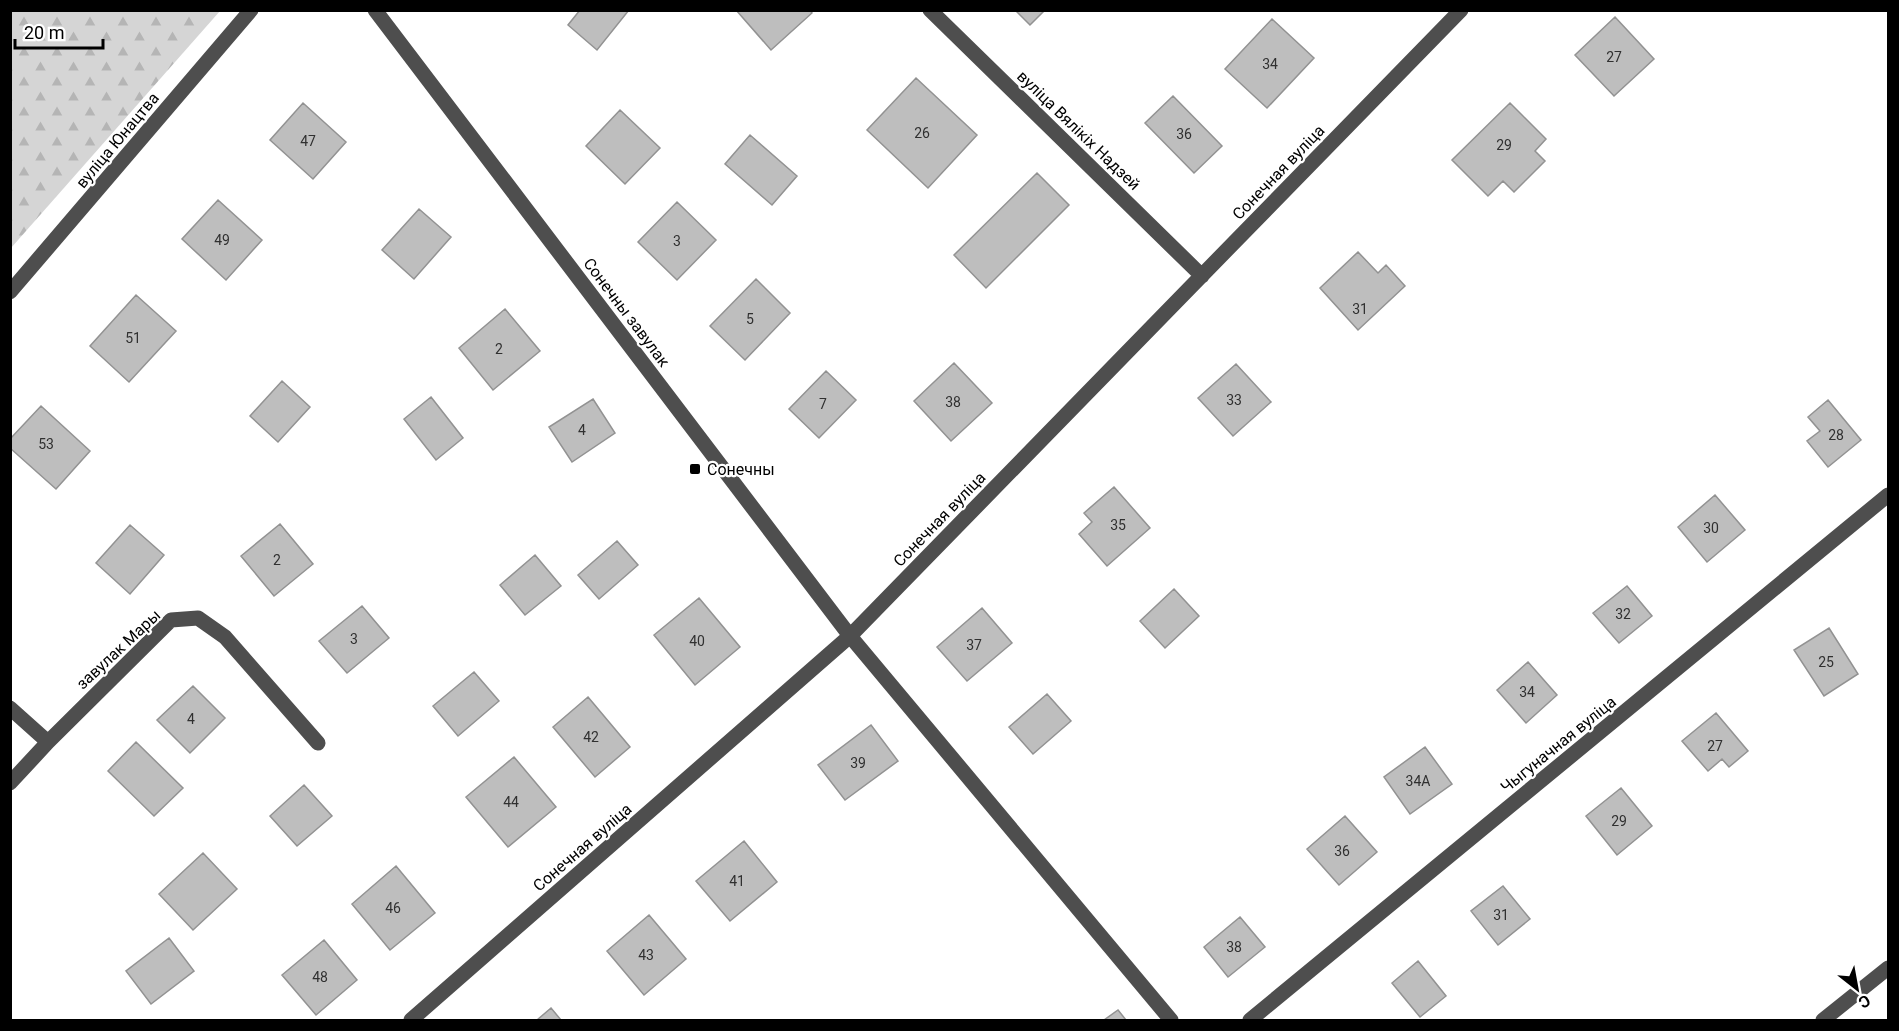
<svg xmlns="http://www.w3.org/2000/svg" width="1899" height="1031" viewBox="0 0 1899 1031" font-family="Roboto,sans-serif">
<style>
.forest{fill:url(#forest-firs)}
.building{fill:#bebebe;stroke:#929292;stroke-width:1.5}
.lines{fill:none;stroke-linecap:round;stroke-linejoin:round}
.minor{stroke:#4e4e4e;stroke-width:15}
.poi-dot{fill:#000;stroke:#fff;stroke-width:2}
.labels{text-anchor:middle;stroke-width:4.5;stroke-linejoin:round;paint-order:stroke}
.number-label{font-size:14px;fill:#303030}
.street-label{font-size:16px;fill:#000;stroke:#fff}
.poi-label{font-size:16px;fill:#000;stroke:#fff;text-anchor:start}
</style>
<defs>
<pattern id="forest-firs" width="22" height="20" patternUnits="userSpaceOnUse" patternTransform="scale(1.5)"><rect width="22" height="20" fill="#d5d5d5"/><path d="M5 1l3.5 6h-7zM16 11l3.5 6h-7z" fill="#b5b5b5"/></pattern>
</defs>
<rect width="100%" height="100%" fill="#fff"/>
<path class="forest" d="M11,10L220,11L11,248L10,11Z"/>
<path class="building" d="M580,10H629L597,50L568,25Z
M736,10H810L812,13L771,50Z
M1015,10H1045L1030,25Z
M1615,17L1654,59L1614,96L1575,55Z
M1272,19L1314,58L1267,108L1225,69Z
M916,78L977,135L928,188L867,130Z
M1173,96L1222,146L1194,173L1145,123Z
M303,103L346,142L313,179L270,140Z
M1510,103L1546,139L1535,151L1545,161L1514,192L1503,181L1488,196L1452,160Z
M620,110L660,148L625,184L586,146Z
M750,135L797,176L772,205L725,164Z
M1037,173L1069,205L986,288L954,255Z
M218,200L262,240L226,280L182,239Z
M677,202L716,240L677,280L638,242Z
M419,209L451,237L414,279L382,250Z
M1358,252L1378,273L1386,265L1405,286L1358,330L1320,288Z
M756,279L790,313L745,360L710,326Z
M136,295L176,331L129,382L90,346Z
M505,309L540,351L493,390L459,348Z
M954,363L992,403L951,441L914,401Z
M1236,364L1271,402L1233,436L1198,398Z
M826,371L856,400L819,438L789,409Z
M282,381L310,407L278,442L250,416Z
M431,397L463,438L436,460L404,419Z
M593,399L615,433L572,462L549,427Z
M1828,400L1861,440L1828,467L1807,441L1820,431L1808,417Z
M41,406L90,451L56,489L10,448V439Z
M1114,487L1150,528L1107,566L1079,534L1092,522L1084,513Z
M1715,495L1745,530L1707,562L1678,527Z
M280,524L313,564L274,596L241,556Z
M130,525L164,555L130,594L96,563Z
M617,541L638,565L599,599L578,575Z
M535,555L561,586L525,615L500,585Z
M1627,586L1652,616L1619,643L1593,613Z
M1174,589L1199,616L1165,648L1140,621Z
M699,598L740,647L695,685L654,635Z
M362,606L389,638L347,673L319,641Z
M982,608L1012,643L967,681L937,647Z
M1829,628L1858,674L1824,696L1794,650Z
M1528,662L1557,695L1526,723L1497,690Z
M474,672L499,701L458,736L433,706Z
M193,686L225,718L190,753L157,720Z
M1047,694L1071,721L1033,754L1009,727Z
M588,697L630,747L595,777L553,727Z
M1716,713L1748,751L1729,767L1722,759L1708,771L1682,741Z
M871,725L898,761L845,800L818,765Z
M136,742L183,788L154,816L108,771Z
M1425,747L1452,784L1410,814L1384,777Z
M514,757L556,807L508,847L466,797Z
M304,785L332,816L297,846L270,816Z
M1621,788L1652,826L1617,855L1586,816Z
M1345,816L1377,852L1339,885L1307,849Z
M744,841L777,882L730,921L696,881Z
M203,853L237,889L193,930L159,894Z
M396,866L435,913L390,950L352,904Z
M1503,886L1530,919L1498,945L1471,911Z
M649,915L686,959L644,995L607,951Z
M1240,917L1265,947L1228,977L1204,947Z
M169,938L194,971L151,1004L126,971Z
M324,940L357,980L316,1015L282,975Z
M1418,961L1446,996L1420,1017L1392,983Z
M551,1008L561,1020H537Z
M1118,1010L1126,1020H1104Z"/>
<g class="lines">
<path class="minor" d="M375,10L850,636L1171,1020
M930,10L1202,276
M10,292L251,10
M10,708L48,742L10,783
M48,742L171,620L198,618L225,637L318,743
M411,1020L850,636L1461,10
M1250,1020L1888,495
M1823,1020L1888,968"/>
</g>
<rect class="poi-dot" x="689" y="463" width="12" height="12" rx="3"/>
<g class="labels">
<g class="number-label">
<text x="1614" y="62">27</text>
<text x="1270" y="69">34</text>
<text x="922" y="138">26</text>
<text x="1184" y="139">36</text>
<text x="308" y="146">47</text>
<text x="1504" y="150">29</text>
<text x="222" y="245">49</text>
<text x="677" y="246">3</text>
<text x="1360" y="314">31</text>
<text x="750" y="324">5</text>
<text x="133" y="343">51</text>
<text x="499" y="354">2</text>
<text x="1234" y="405">33</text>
<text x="953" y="407">38</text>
<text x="823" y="409">7</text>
<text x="582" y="435">4</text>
<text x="1836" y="440">28</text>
<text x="46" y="449">53</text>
<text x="1118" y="530">35</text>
<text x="1711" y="533">30</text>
<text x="277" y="565">2</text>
<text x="1623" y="619">32</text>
<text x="354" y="644">3</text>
<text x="697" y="646">40</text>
<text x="974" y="650">37</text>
<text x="1826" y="667">25</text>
<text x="1527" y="697">34</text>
<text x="191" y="724">4</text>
<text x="591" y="742">42</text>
<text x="1715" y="751">27</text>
<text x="858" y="768">39</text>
<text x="1418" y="786">34А</text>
<text x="511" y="807">44</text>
<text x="1619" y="826">29</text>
<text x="1342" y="856">36</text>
<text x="737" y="886">41</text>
<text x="393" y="913">46</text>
<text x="1501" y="920">31</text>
<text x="1234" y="952">38</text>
<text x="646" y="960">43</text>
<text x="320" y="982">48</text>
</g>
<g class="street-label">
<text transform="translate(1079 130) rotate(44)" y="6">вуліца Вялікіх Надзей</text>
<text transform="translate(117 140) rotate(-50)" y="6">вуліца Юнацтва</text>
<text transform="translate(1278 172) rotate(-46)" y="6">Сонечная вуліца</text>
<text transform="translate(627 312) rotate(53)" y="6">Сонечны завулак</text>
<text transform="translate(939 519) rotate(-46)" y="6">Сонечная вуліца</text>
<text transform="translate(118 649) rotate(-43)" y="6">завулак Мары</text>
<text transform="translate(1558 744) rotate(-39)" y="6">Чыгуначная вуліца</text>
<text transform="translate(582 847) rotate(-41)" y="6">Сонечная вуліца</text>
</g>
<g class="poi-label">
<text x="707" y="475">Сонечны</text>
</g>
</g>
<rect width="1899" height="1031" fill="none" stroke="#000000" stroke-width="24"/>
<g transform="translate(1857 989) rotate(149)" stroke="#ffffff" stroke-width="4.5" paint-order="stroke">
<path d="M0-4.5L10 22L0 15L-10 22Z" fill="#000000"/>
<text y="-9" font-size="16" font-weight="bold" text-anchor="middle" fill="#000000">С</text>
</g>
<path d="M15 39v9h88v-9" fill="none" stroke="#000000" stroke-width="3"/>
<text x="24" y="39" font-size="18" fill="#000000" stroke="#ffffff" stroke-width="4.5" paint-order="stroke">20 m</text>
</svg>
